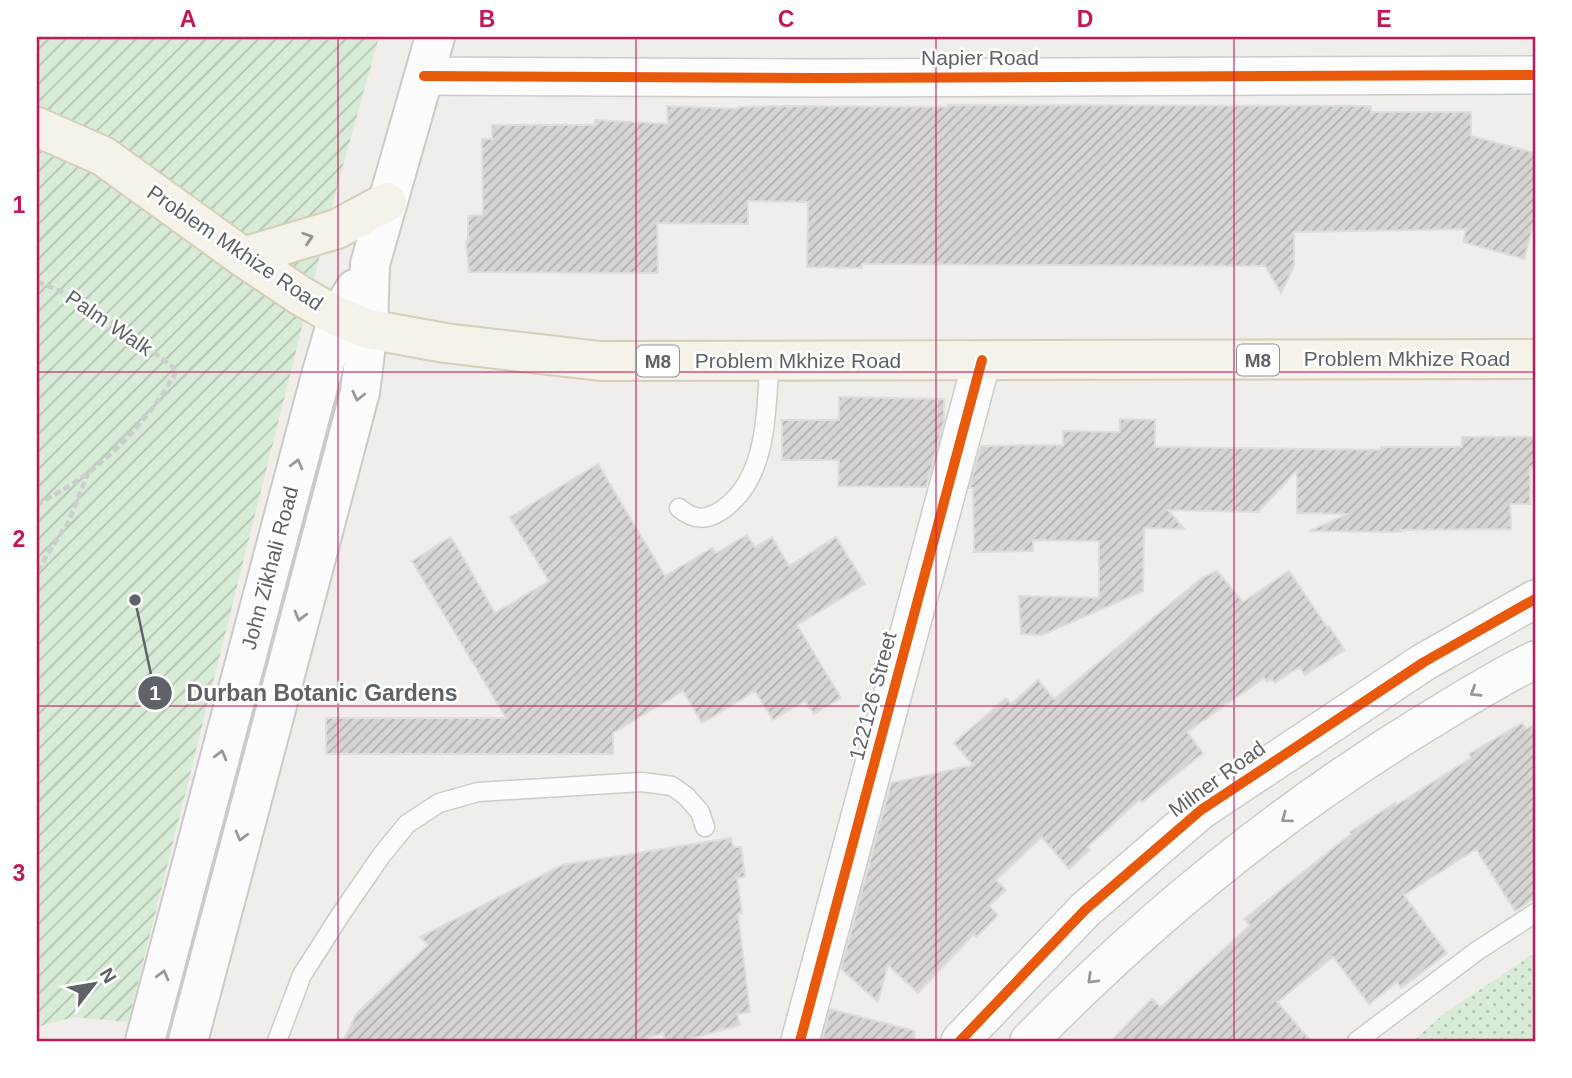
<svg xmlns="http://www.w3.org/2000/svg" width="1572" height="1078" viewBox="0 0 1572 1078" font-family="Helvetica,sans-serif">
<style>
.park{fill:url(#park-dots)}
.garden{fill:url(#garden-furrows)}
.building{fill:url(#building-hatch);stroke:#deddd9;stroke-width:2}
.lines{fill:none;stroke-linecap:round;stroke-linejoin:round}
.service-casing{stroke:#cbcccc;stroke-width:21}
.minor-casing{stroke:#cbcccc;stroke-width:40}
.secondary-casing{stroke:#cacacb;stroke-width:42}
.primary-casing{stroke:#d7ceb8;stroke-width:42}
.path{stroke:#cacfcc;stroke-width:4.5;stroke-dasharray:7 3.5;stroke-linecap:butt}
.service{stroke:#fdfcfc;stroke-width:18}
.minor{stroke:#fdfcfc;stroke-width:37}
.secondary{stroke:#fdfcfc;stroke-width:38}
.primary{stroke:#f4f2e9;stroke-width:38}
.cycleway-casing{stroke:#fff;stroke-width:15}
.cycleway{stroke:#e8590c;stroke-width:10}
.oneway{stroke:#939595}
.oneway2{stroke:#96999c}
.grid{fill:none;stroke:#c2185b;stroke-width:2;stroke-opacity:0.55}
.labels{text-anchor:middle;stroke-width:5;stroke-linejoin:round;paint-order:stroke}
.shield{fill:#fff;stroke:#8f9295;stroke-width:2}
.shield-label{font-size:19px;font-weight:bold;fill:#5f6368}
.street-label{font-size:21px;fill:#5f6368;stroke:#fff}
.leader{fill:none;stroke:#5f6368;stroke-width:2.5}
.callout-dot{fill:#5f6368;stroke:#fff;stroke-width:2.5}
.mark-label{font-size:21px;text-anchor:middle;font-weight:bold;fill:#fff}
.callout-label{font-size:23px;text-anchor:middle;font-weight:bold;fill:#5f6368;stroke:#fff;stroke-width:5;stroke-linejoin:round;paint-order:stroke}
.neatline{fill:none;stroke:#c2185b;stroke-width:2.5}
.grid-label{font-size:23px;text-anchor:middle;font-weight:bold;fill:#c2185b}
</style>
<defs>
<pattern id="park-dots" width="8" height="8" patternUnits="userSpaceOnUse" patternTransform="scale(1.75)"><rect width="8" height="8" fill="#d8ebd6"/><path d="M2 2h.1M6 6h.1" fill="none" stroke="#b2c2b1" stroke-width="1.8" stroke-linecap="round"/></pattern>
<pattern id="garden-furrows" width="10" height="10" patternUnits="userSpaceOnUse" patternTransform="scale(1.75)"><rect width="10" height="10" fill="#d8ebd6"/><path d="M-1 1l2-2M0 10L10 0M9 11l2-2" fill="none" stroke="#b2c2b1"/></pattern>
<pattern id="building-hatch" width="6" height="6" patternUnits="userSpaceOnUse" patternTransform="scale(1.75)"><rect width="6" height="6" fill="#d6d5d3"/><path d="M-1 1l2-2M0 6l6-6M5 7l2-2" fill="none" stroke="#b1b0af"/></pattern>
</defs>
<rect width="100%" height="100%" fill="#efeeea"/>
<path class="park" d="M1535,953V1041H1413L1445,1013Z"/>
<path class="garden" d="M37,37H379L338,183L128,1022L74,1017L37,1027Z"/>
<path class="building" d="M948,105L1371,106V112H1471V136L1535,153V218L1524,259L1463,242L1466,229L1294,232V266L1281,293L1265,266L862,264V268L807,267L808,202L748,201V224L657,223L658,273L469,272L466,242H468V216L483,215L482,139H492V125H595V120L668,124L667,106L738,109V107L780,106L948,107Z
M839,397L944,399V421L926,487L838,486L839,460H782V420H839Z
M1120,419L1155,420V447L1381,450V447H1462V437H1535V467H1530V504H1510L1511,529L1401,530V532L1309,531L1348,514L1297,513V470L1258,512L1168,510L1184,529L1144,528L1143,591L1042,635L1021,634L1019,596L1099,598V541L1033,540V551L974,552L973,488H969L981,446L1063,445V431L1120,432Z
M598,464L665,576L712,548L716,553L747,535L755,547L772,537L789,566L836,537L865,584L797,625L841,698L814,714L805,701L773,720L755,691L702,723L683,691L613,733V754H326V718H506L412,561L451,537L495,613L549,581L510,517Z
M1217,571L1243,602L1289,571L1327,627L1329,626L1345,650L1305,675L1299,667L1275,683L1272,679L1267,682L1264,678L1187,732L1203,753L1142,802L1140,799L1087,847L1090,850L1069,869L1042,837L996,880L1006,890L989,906L998,915L976,937L974,934L918,993L888,965L878,1002L841,969L891,783L973,765L954,743L1006,698L1011,704L1038,680L1054,699L1203,577Z
M1522,723L1526,729L1535,724V898L1515,911L1476,849L1404,895L1447,953L1401,988L1397,982L1369,1004L1333,957L1277,1002L1311,1041H1111L1152,999L1161,1007L1250,925L1244,919L1351,834L1350,832L1395,803L1396,805L1471,758L1469,754Z
M731,838L733,847H741L745,877L737,878L742,913L738,914L750,1012L737,1014L740,1025L682,1041H665L663,1033L636,1041H343L357,1013L428,945L420,937L562,865Z
M830,1009L915,1031L914,1041H822Z"/>
<g class="lines">
<defs>
<path id="service" d="M679,508C694,520 706,521 722,510C769,478 765,411 770,361
M277,1041L302,975L341,914L381,856L407,824L439,803L478,792L642,782L672,786L686,796L700,812L705,827
M1357,1041L1477,951L1535,913"/>
<path id="minor" d="M424,76L819,78L1535,75
M800,1041L982,360
M960,1041L1085,910L1201,810L1424,662L1535,599
M1029,1041C1146,921 1277,814 1420,726C1458,703 1495,679 1535,660"/>
<path id="secondary" d="M145,1041L320,379L338,317L355,289
M188,1041L360,392L368,329L370,264L435,37"/>
<path id="primary" d="M37,127L103,156L243,257L301,296L338,317L368,329L445,343L600,361L1535,359
M243,257L337,229L387,202"/>
</defs>
<use href="#service" class="service-casing"/>
<use href="#minor" class="minor-casing"/>
<use href="#secondary" class="secondary-casing"/>
<use href="#primary" class="primary-casing"/>
<path class="path" d="M37,282C88,299 134,338 177,370C155,410 124,445 88,473C72,485 54,495 37,505
M37,571L69,521L88,473"/>
<use href="#service" class="service"/>
<use href="#minor" class="minor"/>
<use href="#secondary" class="secondary"/>
<use href="#primary" class="primary"/>
<defs>
<path id="cycleway" d="M424,76L819,78L1535,75
M800,1041L982,360
M960,1041L1085,910L1201,810L1424,662L1535,599"/>
</defs>
<use href="#cycleway" class="cycleway-casing"/>
<use href="#cycleway" class="cycleway"/>
</g>
<defs><path id="oneway-chevron" d="M-2-3.5L2.5 0L-2 3.5" fill="none" stroke-width="1.6" stroke-linecap="round" stroke-linejoin="round" transform="scale(1.75)"/></defs>
<use class="oneway" href="#oneway-chevron" transform="translate(308 238) rotate(-18)"/>
<g class="oneway2">
<use href="#oneway-chevron" transform="translate(358 396) rotate(103)"/>
<use href="#oneway-chevron" transform="translate(297 464) rotate(-75)"/>
<use href="#oneway-chevron" transform="translate(300 616) rotate(105)"/>
<use href="#oneway-chevron" transform="translate(1475 692) rotate(148)"/>
<use href="#oneway-chevron" transform="translate(221 755) rotate(-75)"/>
<use href="#oneway-chevron" transform="translate(1286 818) rotate(144)"/>
<use href="#oneway-chevron" transform="translate(241 836) rotate(105)"/>
<use href="#oneway-chevron" transform="translate(163 975) rotate(-75)"/>
<use href="#oneway-chevron" transform="translate(1092 979) rotate(136)"/>
</g>
<path class="grid" d="M338,37V1041M636,37V1041M936,37V1041M1234,37V1041M37,372H1535M37,706H1535"/>
<g class="labels">
<g class="shield">
<rect x="1237" y="344.5" width="42" height="31" rx="5"/>
<rect x="637" y="345.5" width="42" height="31" rx="5"/>
</g>
<g class="shield-label">
<text x="1258" y="367">M8</text>
<text x="658" y="368">M8</text>
</g>
<g class="street-label">
<text x="980" y="65">Napier Road</text>
<text transform="translate(235 248) rotate(34)" y="7">Problem Mkhize Road</text>
<text transform="translate(109 323) rotate(34)" y="7">Palm Walk</text>
<text x="1407" y="366">Problem Mkhize Road</text>
<text x="798" y="368">Problem Mkhize Road</text>
<text transform="translate(270 568) rotate(-75)" y="7">John Zikhali Road</text>
<text transform="translate(873 696) rotate(-75)" y="7">122126 Street</text>
<text transform="translate(1217 779) rotate(-36)" y="7">Milner Road</text>
</g>
</g>
<path class="leader" d="M135 600L155 693"/>
<g class="callout-dot">
<circle cx="135" cy="600" r="7"/>
<circle cx="155" cy="693" r="18"/>
</g>
<g class="mark-label">
<text x="155" y="700">1</text>
</g>
<g class="callout-label">
<text x="322" y="701">Durban Botanic Gardens</text>
</g>
<rect width="1572" height="1078" fill="none" stroke="#ffffff" stroke-width="77"/>
<g transform="translate(94 984) rotate(59)" stroke="#ffffff" stroke-width="5" paint-order="stroke">
<path d="M0-5L12 26L0 18L-12 26Z" fill="#5f6368"/>
<text y="-10" font-size="19" font-weight="bold" text-anchor="middle" fill="#5f6368">N</text>
</g>
<rect x="38" y="38" width="1496" height="1002" class="neatline"/>
<g class="grid-label">
<text x="188" y="27">A</text>
<text x="487" y="27">B</text>
<text x="786" y="27">C</text>
<text x="1085" y="27">D</text>
<text x="1384" y="27">E</text>
<text x="19" y="213">1</text>
<text x="19" y="547">2</text>
<text x="19" y="881">3</text>
</g>
</svg>
